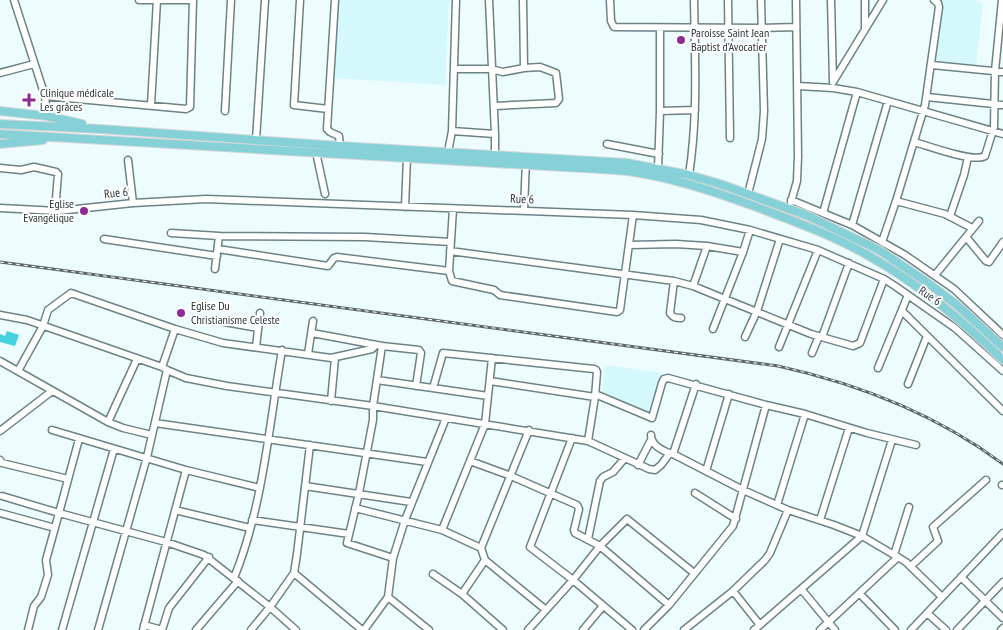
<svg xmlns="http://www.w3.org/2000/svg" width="1003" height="630" viewBox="0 0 1003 630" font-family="'PT Sans Narrow',sans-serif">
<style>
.built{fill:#d4f8fc}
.forest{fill:#46d2df}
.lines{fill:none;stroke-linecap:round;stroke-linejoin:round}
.minor-casing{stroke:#6c8386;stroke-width:9}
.major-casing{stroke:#d5d7d7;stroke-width:10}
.minor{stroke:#fff;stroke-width:6}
.major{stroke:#86d1d8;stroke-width:8}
.rail-casing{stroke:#5c6768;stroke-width:3}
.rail{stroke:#fff;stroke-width:1;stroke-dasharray:4;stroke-linecap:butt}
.poi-dot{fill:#8c2b94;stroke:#fff;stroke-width:2}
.labels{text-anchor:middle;stroke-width:4;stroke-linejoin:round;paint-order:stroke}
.poi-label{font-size:12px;fill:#2c3637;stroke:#fff;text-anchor:start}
.street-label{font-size:12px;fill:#2c3637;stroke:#fff}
</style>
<rect width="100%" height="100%" fill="#edfcfe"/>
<path class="built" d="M339,0H449L445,85L334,78Z
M942,0H973L983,4L976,65L935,60Z
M605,365L663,373L652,414L602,392Z"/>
<path class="forest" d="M7,331L19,335L15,346L0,342V334L5,336Z"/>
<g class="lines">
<defs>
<path id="minor" d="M14,0L45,96L47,116
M300,0L294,105L328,109
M335,0L327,129L330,132L339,136L340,146
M489,0L495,134
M523,0L524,68
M610,0L611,21L614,27L762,28L796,27
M728,0L730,138
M831,0L833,81
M865,0V29
M932,65L1003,72
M454,69H491L503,72L524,68L540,67L556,73L559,99L556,103L495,106
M0,73L34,64
M833,82L883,0
M798,86L833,88L857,92L1003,134
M45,96L186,109L190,107L193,0H139
M927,97L1003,105
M151,105L157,0
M225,111L231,0
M660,111L695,110
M452,131L495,134V155
M256,140L265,0
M914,142C929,146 973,163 985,156L994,127L995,71L1002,0
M607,144L659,154
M316,152L325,194
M448,152L452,131L456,0
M128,160L133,203
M0,168L21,170L34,167L56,172L58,174L55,211
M658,168L660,111V28
M689,175C698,117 695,59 694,0
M748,194L762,139L764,111L761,0
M791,200L852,225L905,255L954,289L1003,335
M896,201L945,214L972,228
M791,202L797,181L798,156L796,0
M405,207L407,158
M0,208L58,211L133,203L206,199L633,215L701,220L750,230L818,250L884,279L895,286L955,328L1003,371
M453,209L449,271L452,281L494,290L500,295L617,312L620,310L633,215
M524,210L526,160
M823,213L857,92
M950,216L964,175L968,157
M852,225L888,101
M171,233L219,236L365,237L451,242
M966,237L986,261L989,262L1003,242
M104,239L217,256
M882,242L896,201L925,105L939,7L938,3L934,0
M629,245L676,244L707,246
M218,249L328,266L334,258L337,257L449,271
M450,251L674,281L693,286L811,334L853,346L860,343L884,279
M215,269L219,236
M935,275L979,221
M674,281L670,313C673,318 676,318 681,318
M693,286L707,246L743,252
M902,311L1003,411
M0,315L27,320L162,367
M219,321L258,328
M713,329L743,252L750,230
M312,333L382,346L373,406V420L359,493L347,543L393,558
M745,337L757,311L780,239
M822,337L849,263
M382,346L419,350L421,353L416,386
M256,347L260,313
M779,347L818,250
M812,353L819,336
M308,354L313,321
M0,361L108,422L123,428L152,435
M878,368L908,295
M167,370L186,378L227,386L373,406L588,441L649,469L655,470L661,465L670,453
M18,371L43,326L48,310L71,293L175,329L223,343L331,358L372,349L376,345
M377,380L488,396
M696,384L673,454L743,490L788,510L834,525L862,536L906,562L942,597
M908,384L927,336
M433,388L443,353L594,369L596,370L597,372L595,397L490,381
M595,394L652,418L662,383L664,379L668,378L766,405L805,414L867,433L916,445
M331,401L335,358
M108,422L137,359
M155,423L427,462
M52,430L186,470L260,488
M529,430L481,548L485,560L546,610L573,580L600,546L627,519L694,573
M0,431L52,391
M651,435C651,446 663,451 672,454
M572,438L530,547L573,580L632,630
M588,441L595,397
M0,460L2,463L68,479
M470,461L511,476L577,505L579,509L574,530L575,533L600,546L669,605
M638,465L651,440
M706,471L729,394
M1002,485H1003
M305,486L411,502
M695,493L736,519
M2,496L59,513L79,439
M777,505L805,414
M355,508L442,530L481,548
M175,510L250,528
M0,513L55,528
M252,520L349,534
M820,520L849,428
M442,530L485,424L492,358
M588,539L600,481L603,477L613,472L625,458
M894,555L909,507
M911,566L938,541L933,527L986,480
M294,573L297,554L310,445
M433,574L462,594L503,630
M961,577L1003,618
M234,578C263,507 269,426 282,350
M802,590L835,630
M733,591L760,625
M462,594L485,560
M860,594L895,630
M388,597L429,630
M927,613L946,630
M144,625L162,630
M28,630L34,606L41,597L48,575L46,560L59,513L166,542L204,555L270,607L296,630
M62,630L114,449
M98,630L147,457L167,370L162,367L175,329
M143,630L186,470
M162,630L169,608L209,557
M196,630L238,581
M251,630L270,607L294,573L362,630
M364,630L388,597L393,558L405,520L446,418
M528,630L546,610
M583,630L603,606
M644,630L669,605L733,526L766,405
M684,630L733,591L765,560L770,553L788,510
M754,630L862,536L892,440
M820,630L898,557
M911,630L1003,533
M957,630L1003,582
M1001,630L1003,628"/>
<path id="major" d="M0,111L47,116L82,124
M0,124L100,129L340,146L627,163L689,175L720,184L806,215L879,250L928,283L958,306L1003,347
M0,134L563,167C584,168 606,169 627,171C671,177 713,191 754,206C793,221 833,235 869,256C919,284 962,320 1003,360
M0,144L43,140"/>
</defs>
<use href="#minor" class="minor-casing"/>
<use href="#major" class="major-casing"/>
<use href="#minor" class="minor"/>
<use href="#major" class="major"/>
<defs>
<path id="rail" d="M0,262L778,366C859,384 936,414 1003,464"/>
</defs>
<use href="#rail" class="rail-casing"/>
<use href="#rail" class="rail"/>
</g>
<g class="poi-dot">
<circle cx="681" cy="40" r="5"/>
<path d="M26.5 92.5h5v5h5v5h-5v5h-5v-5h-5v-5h5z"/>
<circle cx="84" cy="211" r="5"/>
<circle cx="181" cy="313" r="5"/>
</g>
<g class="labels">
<g class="poi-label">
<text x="691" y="37">Paroisse Saint Jean<tspan x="691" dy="14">Baptist d’Avocatier</tspan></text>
<text x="40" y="97">Clinique médicale<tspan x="40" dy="14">Les grâces</tspan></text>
<text x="74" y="208" text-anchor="end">Eglise<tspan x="74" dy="14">Evangélique</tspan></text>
<text x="191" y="310">Eglise Du<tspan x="191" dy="14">Christianisme Celeste</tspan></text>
</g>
<g class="street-label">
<text transform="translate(116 193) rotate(-6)" y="4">Rue 6</text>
<text transform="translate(522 199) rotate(2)" y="4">Rue 6</text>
<text transform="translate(930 296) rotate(34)" y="4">Rue 6</text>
</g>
</g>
</svg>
